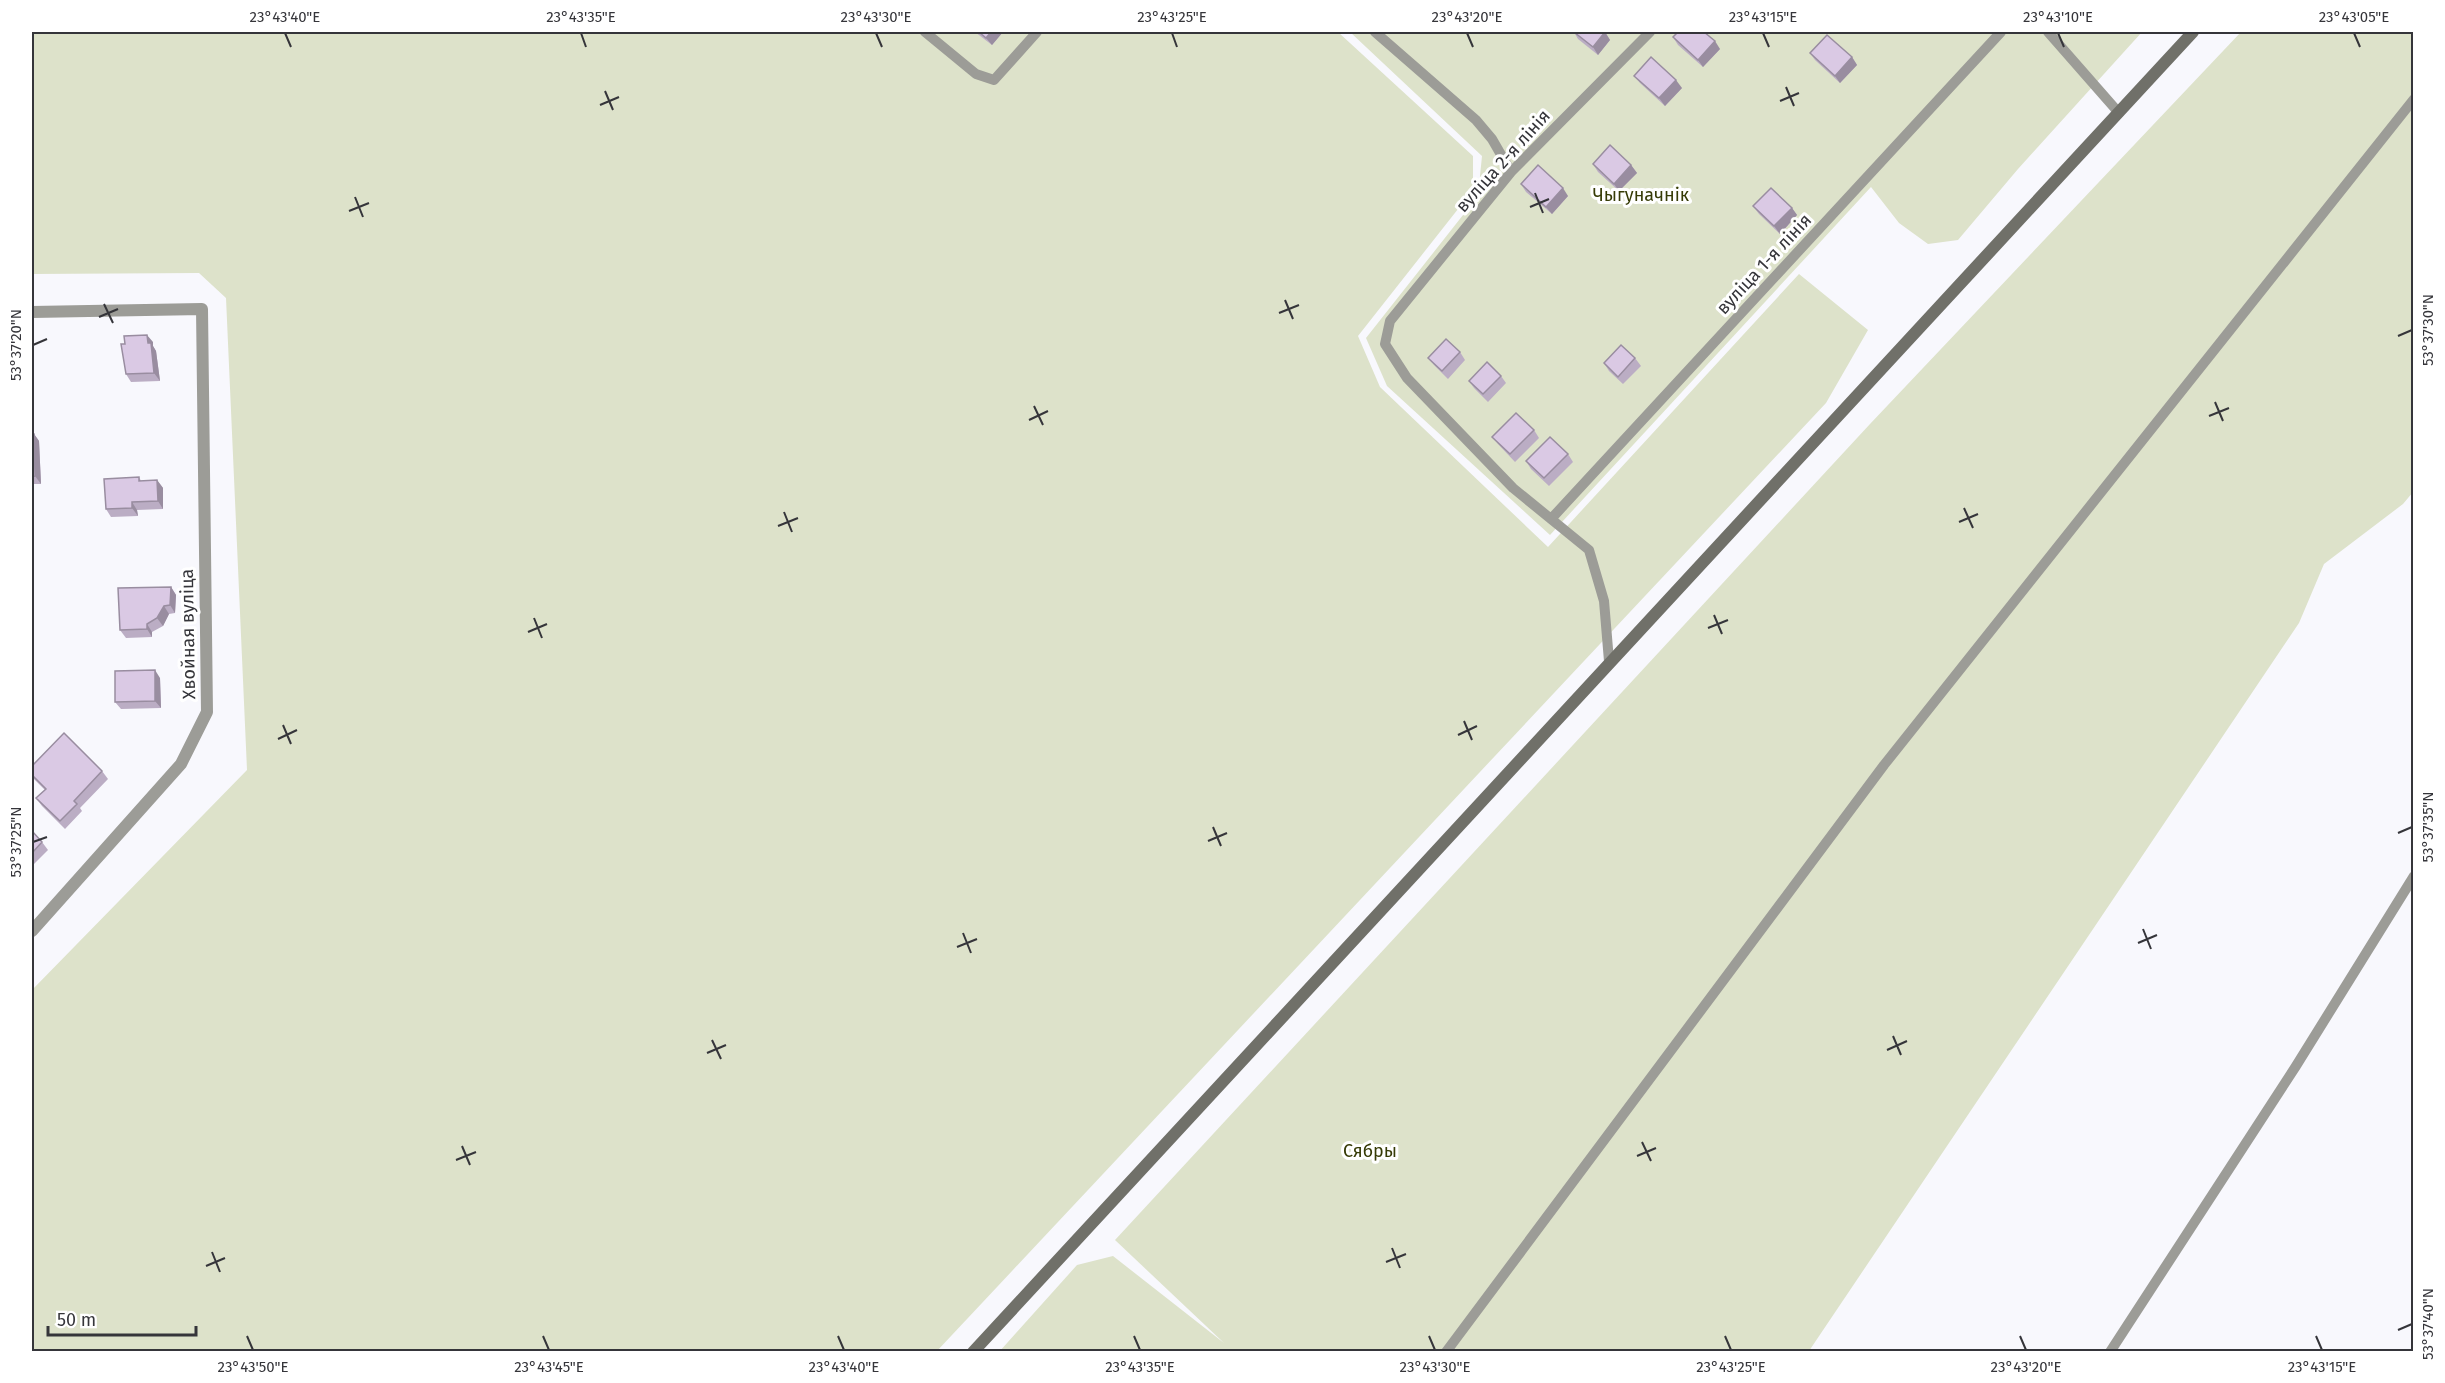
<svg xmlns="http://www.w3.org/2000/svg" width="2445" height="1383" viewBox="0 0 2445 1383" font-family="'Fira Sans',sans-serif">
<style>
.green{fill:#dde2ca}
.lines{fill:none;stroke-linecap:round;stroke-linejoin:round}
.service{stroke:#9c9c97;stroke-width:10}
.minor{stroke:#9c9c97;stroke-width:12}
.secondary{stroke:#707069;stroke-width:12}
.wall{fill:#bbadc4}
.shaded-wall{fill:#998da0}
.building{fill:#dac9e4;stroke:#998da0;stroke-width:1.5}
.ticks{fill:none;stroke:#35353a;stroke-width:2}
.labels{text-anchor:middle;stroke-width:6;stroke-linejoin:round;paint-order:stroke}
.street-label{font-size:18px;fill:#35353a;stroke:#fff}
.park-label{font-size:18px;fill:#363b06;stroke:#fff}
.neatline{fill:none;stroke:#35353a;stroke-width:2}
.ticks-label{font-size:15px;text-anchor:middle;fill:#35353a}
</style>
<rect width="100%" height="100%" fill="#f8f8fd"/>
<path class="green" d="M32,32H1163L1164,34L1188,32H1338L1473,156V190L1358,336L1380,387L1548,547L1799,274L1868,330L1826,403L937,1351H32V990L247,770L226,298L199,273L32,274Z
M1350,32H2142L2018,169L1958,240L1928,244L1899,223L1871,187L1550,535L1387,386L1366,338L1478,196L1482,156Z
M2241,32H2413V492L2403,504L2324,564L2299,623L1809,1351L999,1352L1077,1265L1113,1256L1224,1343L1115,1240L1870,424Z"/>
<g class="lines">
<path class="service" d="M925,32L976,74L994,80L1037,32
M1375,32L1476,120L1492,139L1511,172
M2048,32L2119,113
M1551,519L2001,32
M1609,661L1604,601L1589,550L1513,488L1407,378L1385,344L1390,321L1511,172L1650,32
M1446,1352L1884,765L2414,99
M2110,1352L2296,1066L2414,876"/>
<path class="minor" d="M32,312L202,309L207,712L181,764L32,931"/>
<path class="secondary" d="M973,1352L2193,32"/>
</g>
<path class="wall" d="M975,32H1003L992,45Z
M1574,32H1605L1610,40L1598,55L1578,39Z
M1673,37L1720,49L1703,67L1678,45Z
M1810,53L1852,57L1857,65L1840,83L1815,60Z
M1634,76L1682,88L1665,106L1640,83Z
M1593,164L1631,165L1637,173L1619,191L1598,172Z
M1521,184L1568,196L1552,214L1526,192Z
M1753,206L1792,208L1797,215L1780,234L1759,214Z
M153,342V346L156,351L160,381L131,382L126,374Z
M1460,352L1465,360L1448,379L1434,365L1428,358Z
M1635,358L1641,366L1623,384L1609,371L1604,363Z
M1501,376L1506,383L1488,402L1474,388L1469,381Z
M1534,430L1539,438L1515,462L1498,444L1492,437Z
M32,434H34L39,441L41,484H32Z
M1568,454L1573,462L1549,486L1531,469L1526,461Z
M139,477L141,481L157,480L163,488V509L137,510L138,516L111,517L106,509Z
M171,587L176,595L175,613L169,614L163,626L152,632V637L126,638L120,630Z
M160,678L161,708L121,709L115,702Z
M32,766L102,771L108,779L80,808L82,811L65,829L42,806L36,798L45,790L32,777Z
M32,831L42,842L48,850L32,866Z"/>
<path class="shaded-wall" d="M991,32H1003L992,45L986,38Z
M1605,32L1610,40L1598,55L1593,47Z
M1715,41L1720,49L1703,67L1698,60Z
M1852,57L1857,65L1840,83L1835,76Z
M1676,80L1682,88L1665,106L1659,98Z
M1631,165L1637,173L1619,191L1614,184Z
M1563,188L1568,196L1552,214L1546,207Z
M1792,208L1797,215L1780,234L1774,226Z
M147,335L153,342V346L156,351L160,381L154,373L148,343Z
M34,434L39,441L41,484L35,476Z
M157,480L163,488V509L158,501Z
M132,502L137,510L138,516L132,508Z
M171,587L176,595L175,613L170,605Z
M164,606L169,614L163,626L157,618Z
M147,624L152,632V637L147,629Z
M155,670L160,678L161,708L155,701Z"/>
<path class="building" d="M979,32H991L986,38Z
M1574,32H1605L1593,47Z
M1678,32H1704L1715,41L1698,60L1673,37Z
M1827,35L1852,57L1835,76L1810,53Z
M1651,57L1676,80L1659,98L1634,76Z
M1610,145L1631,165L1614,184L1593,164Z
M1538,165L1563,188L1546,207L1521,184Z
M1771,188L1792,208L1774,226L1753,206Z
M147,335L148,343H151L154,373L126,374L121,344H125L124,336Z
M1446,339L1460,352L1442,371L1428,358Z
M1621,345L1635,358L1618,377L1604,363Z
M1487,362L1501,376L1483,394L1469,381Z
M1516,413L1534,430L1510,454L1492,437Z
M32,434H34L35,476L32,477Z
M1550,437L1568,454L1544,478L1526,461Z
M139,477V481L157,480L158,501L132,502V508L106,509L104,479Z
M171,587L170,605L164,606L157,618L147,624V629L120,630L118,588Z
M155,670V701L115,702V671Z
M64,733L102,771L74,801L77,804L60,821L36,798L46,789L32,775V766Z
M32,831L42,842L32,853Z"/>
<path class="ticks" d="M285,33L291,47M581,33L586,47M876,33L882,47M1172,33L1177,47M1467,33L1473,47M1763,33L1769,47M2058,33L2064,47M2354,33L2360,47M1786,87L1794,106M605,91L613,110M1780,101L1799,93M600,105L619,97M1535,193L1543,213M355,197L363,217M1530,207L1549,199M349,211L369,203M1285,300L1293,319M104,304L113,323M1279,313L1299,305M99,317L118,309M2398,336L2412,330M33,345L47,339M2215,402L2223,421M1034,406L1043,425M2209,416L2229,408M1029,420L1048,411M1964,508L1973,528M784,512L792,532M1959,522L1978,514M778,526L798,518M1714,615L1722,634M534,618L542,638M1708,628L1728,620M528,632L547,624M1464,721L1472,740M283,725L291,744M1458,735L1477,726M278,739L297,730M1213,827L1221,846M2398,833L2412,827M1208,841L1227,833M33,842L47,837M2143,929L2151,949M963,933L971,953M2138,943L2157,935M957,947L977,939M1893,1036L1901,1055M712,1040L721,1059M1887,1050L1907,1041M707,1053L726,1045M1642,1142L1651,1161M462,1146L470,1165M1637,1156L1656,1148M456,1160L476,1152M1392,1248L1400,1268M212,1252L220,1272M1386,1262L1406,1254M206,1266L225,1258M2398,1330L2412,1324M247,1336L253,1350M543,1336L549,1350M838,1336L844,1350M1134,1336L1140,1350M1429,1336L1435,1350M1725,1336L1731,1350M2020,1336L2026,1350M2316,1336L2322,1350"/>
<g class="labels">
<g class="street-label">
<text transform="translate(1503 161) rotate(-48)" y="6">вуліца 2-я лінія</text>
<text transform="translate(1764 264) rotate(-47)" y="6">вуліца 1-я лінія</text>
<text transform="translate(188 634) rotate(-91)" y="6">Хвойная вуліца</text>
</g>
<g class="park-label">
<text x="1641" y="201">Чыгуначнік</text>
<text x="1370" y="1157">Сябры</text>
</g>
</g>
<rect width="2445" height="1383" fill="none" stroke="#ffffff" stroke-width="66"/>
<path d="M48 1326v9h148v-9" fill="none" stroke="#35353a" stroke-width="3"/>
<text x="57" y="1326" font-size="18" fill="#35353a" stroke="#ffffff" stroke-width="4.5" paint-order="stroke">50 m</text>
<rect x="33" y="33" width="2379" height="1317" class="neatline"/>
<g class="ticks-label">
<text x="285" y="22">23°43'40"E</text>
<text x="581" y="22">23°43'35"E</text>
<text x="876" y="22">23°43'30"E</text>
<text x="1172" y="22">23°43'25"E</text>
<text x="1467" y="22">23°43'20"E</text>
<text x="1763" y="22">23°43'15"E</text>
<text x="2058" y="22">23°43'10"E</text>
<text x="2354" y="22">23°43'05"E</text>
<text transform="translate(2428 330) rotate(-90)" y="5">53°37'30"N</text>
<text transform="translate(16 345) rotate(-90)" y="5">53°37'20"N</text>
<text transform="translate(2428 827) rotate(-90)" y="5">53°37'35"N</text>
<text transform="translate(16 842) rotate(-90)" y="5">53°37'25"N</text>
<text transform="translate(2428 1324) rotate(-90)" y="5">53°37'40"N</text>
<text x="253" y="1372">23°43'50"E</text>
<text x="549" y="1372">23°43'45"E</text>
<text x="844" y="1372">23°43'40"E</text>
<text x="1140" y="1372">23°43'35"E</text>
<text x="1435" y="1372">23°43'30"E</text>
<text x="1731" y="1372">23°43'25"E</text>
<text x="2026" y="1372">23°43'20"E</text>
<text x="2322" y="1372">23°43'15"E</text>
</g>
</svg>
